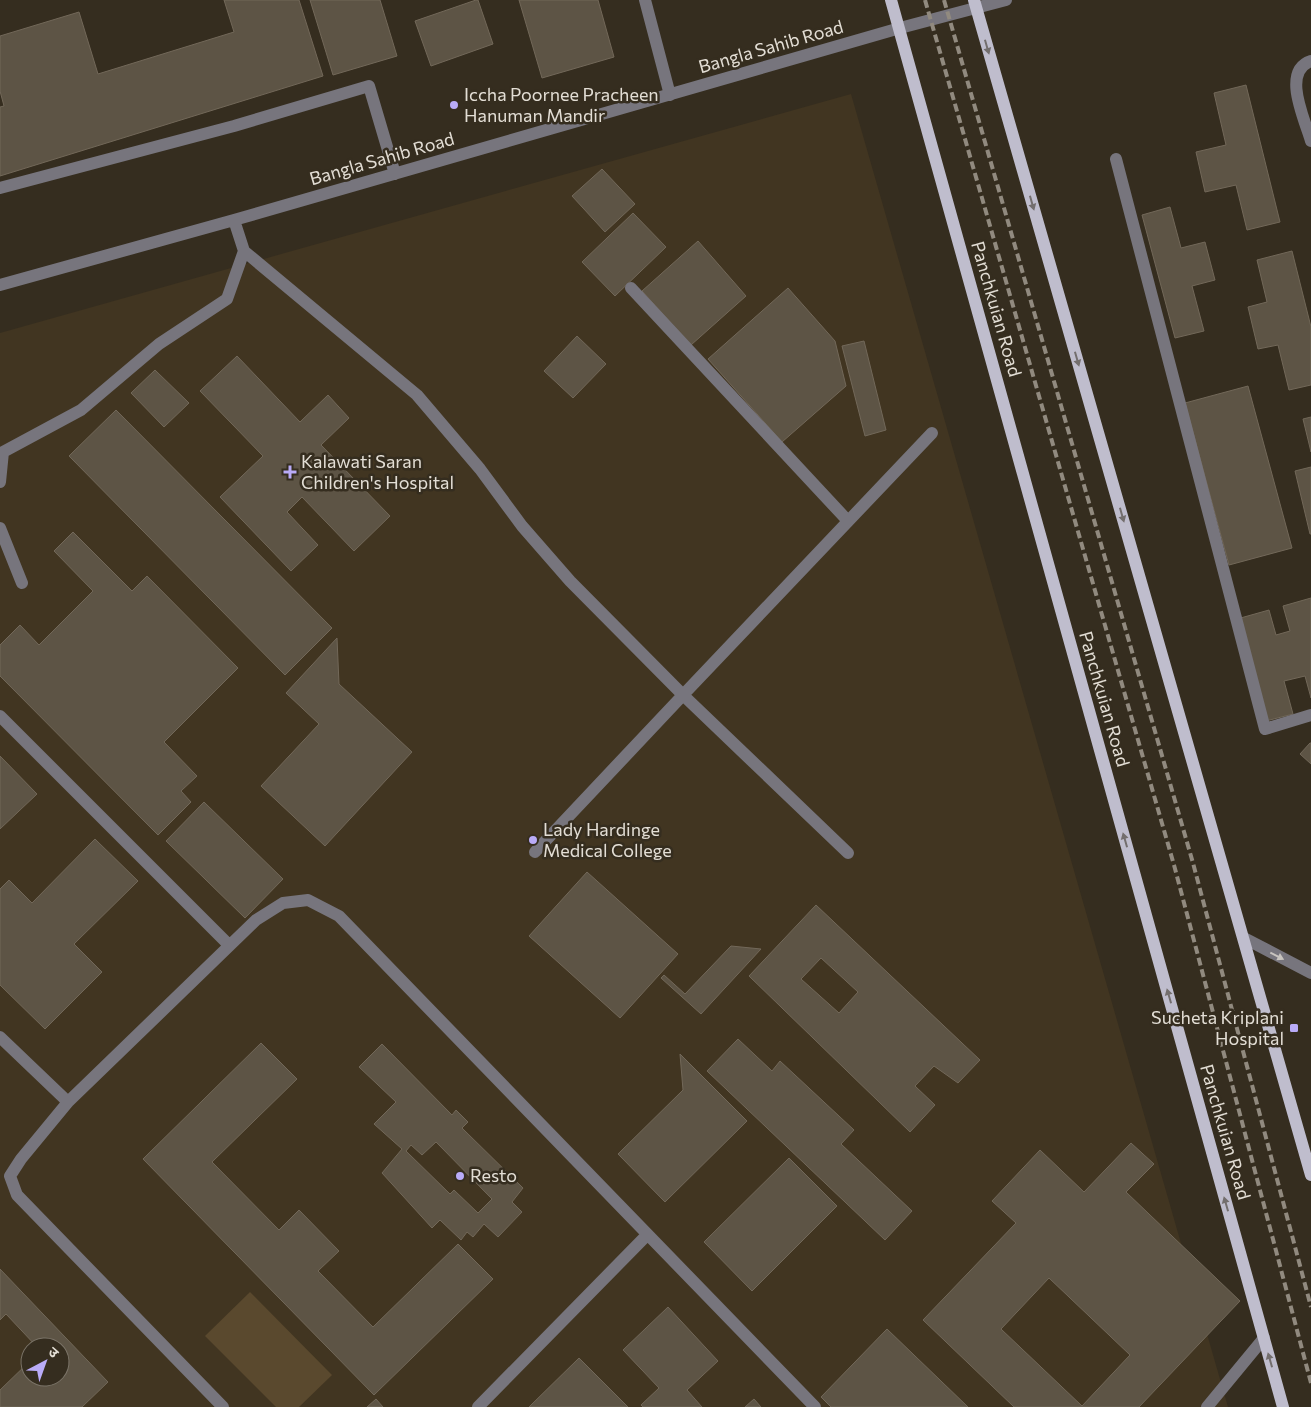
<svg xmlns="http://www.w3.org/2000/svg" width="1311" height="1407" viewBox="0 0 1311 1407" font-family="Commissioner,'Noto Sans Devanagari',sans-serif">
<style>
.built{fill:#413521;fill-rule:evenodd}
.garden{fill:#5a492e}
.building{fill:#5d5445;stroke:#726859;fill-rule:evenodd}
.lines{fill:none;stroke-linecap:round;stroke-linejoin:round}
.minor{stroke:#77757d;stroke-width:12}
.major{stroke:#bfbdcd;stroke-width:12}
.rail{stroke:#918a7f;stroke-width:4;stroke-dasharray:8 4;stroke-linecap:butt}
.oneway{fill:#736e6d}
.oneway2{fill:#c8c4bf}
.poi-dot{fill:#b9abf7;stroke:#352d1f;stroke-width:2}
.labels{text-anchor:middle;stroke-width:5;stroke-linejoin:round;paint-order:stroke}
.street-label{font-size:18px;fill:#e3ded5;stroke:#352d1f}
.poi-label{font-size:18px;fill:#e3ded5;stroke:#352d1f;text-anchor:start}
</style>
<rect width="100%" height="100%" fill="#352d1f"/>
<path class="built" d="M851,94L1228,1407H0V333ZM30,1347H60V1377H30Z"/>
<path class="garden" d="M250,1292L332,1375L299,1407H276L205,1336Z"/>
<path class="building" d="M224,0H299L323,76L0,176V107L4,106L0,91V36L79,12L98,74L234,32Z
M310,0H380L397,56L333,75Z
M476,0H478L493,44L431,66L415,21Z
M519,0H598L614,57L542,78Z
M1246,85L1280,222L1247,230L1236,185L1205,192L1196,152L1226,145L1214,93Z
M602,169L635,204L605,232L572,196Z
M1170,207L1181,248L1205,242L1215,280L1192,286L1204,331L1175,338L1142,215Z
M633,213L666,247L615,296L582,262Z
M698,241L746,296L691,345L642,291Z
M1292,251L1311,327V385L1289,390L1278,345L1258,349L1248,307L1267,302L1257,260Z
M788,288L835,341L846,386L782,442L708,359Z
M577,336L606,364L573,398L544,371Z
M864,341L886,430L865,436L842,346Z
M237,356L300,422L328,395L349,418L321,445L390,516L354,551L302,497L287,512L318,545L291,571L220,497L263,456L200,391Z
M155,370L189,403L164,427L131,393Z
M1248,386L1292,548L1229,565L1185,403Z
M116,410L332,628L285,675L69,456Z
M1311,417V452L1303,419Z
M1311,467V534H1310L1295,471Z
M73,532L132,591L147,576L238,668L164,742L197,776L181,791L191,802L158,835L0,676V645L20,625L39,645L93,591L54,551Z
M1311,598V698L1305,676L1284,681L1293,714L1266,721L1237,619L1269,610L1276,635L1290,631L1283,606Z
M337,638L339,684L412,752L325,846L261,786L319,724L286,693Z
M1310,743H1311V764L1300,754Z
M0,756L37,794L0,829Z
M204,802L283,879L245,918L166,841Z
M95,839L138,881L74,944L102,972L45,1029L0,985V889L9,880L32,903Z
M587,872L678,954L620,1018L529,936Z
M816,905L980,1060L958,1083L934,1066L915,1086L935,1105L910,1132L749,976ZM821,958L858,992L839,1013L801,979Z
M731,946L761,949L701,1014L661,978L664,975L685,994Z
M738,1039L772,1071L780,1061L854,1130L841,1144L912,1211L885,1240L707,1071Z
M261,1043L297,1079L212,1162L279,1230L299,1210L339,1251L318,1271L373,1327L458,1244L493,1279L374,1395L143,1159Z
M382,1044L452,1115L456,1110L468,1122L462,1128L523,1188L512,1202L522,1212L498,1237L484,1224L473,1237L467,1232L461,1240L440,1220L432,1228L382,1173L402,1149L374,1124L396,1102L359,1067ZM436,1142L492,1199L478,1213L454,1190L450,1194L406,1151L411,1145L422,1155Z
M680,1054L747,1121L665,1202L618,1154L683,1090Z
M1131,1143L1154,1164L1126,1192L1240,1301L1139,1407H1014L923,1320L1016,1223L992,1201L1040,1150L1084,1192ZM1049,1278L1130,1355L1082,1406L1001,1329Z
M789,1158L837,1206L752,1291L704,1242Z
M0,1269L108,1382L82,1407H0V1390L30,1361V1377H60V1347H37L6,1314L0,1320Z
M668,1307L718,1361L687,1390L702,1407H643L641,1405L659,1388L623,1350Z
M887,1329L968,1407H831L821,1397Z
M579,1358L628,1407H529Z
M376,1399L383,1407H367Z
M754,1399L761,1407H745Z"/>
<g class="lines">
<path class="minor" d="M645,0L670,95
M1311,61C1281,71 1305,120 1311,141
M1116,159L1265,729L1311,715
M0,188L234,126L369,86L395,174
M234,220L244,251L417,395L480,469L522,526L570,581L683,695L848,853
M0,285L234,220L900,28L1006,0
M631,288L848,521
M0,482L3,452L81,410L159,344L227,299L244,251
M0,528L22,583
M0,716L229,945
M535,852L683,695L932,433
M1244,938L1311,973
M0,1037L68,1102
M223,1407L17,1195L10,1176L21,1159L68,1102L256,920L283,903L308,900L339,916L815,1407
M478,1407L647,1235
M1207,1407L1264,1338"/>
<path class="major" d="M891,0L1283,1407
M974,0L1311,1175"/>
<path class="rail" d="M925,0L1174,865L1311,1383
M944,0L1193,863L1311,1307"/>
</g>
<defs><path id="oneway-solid" d="M-6-.8H1V-3.2L6.5 0L1 3.2V.8H-6Z" transform="scale(1.25)"/></defs>
<g class="oneway">
<use href="#oneway-solid" transform="translate(987 47) rotate(74)"/>
<use href="#oneway-solid" transform="translate(1032 203) rotate(74)"/>
<use href="#oneway-solid" transform="translate(1077 359) rotate(74)"/>
<use href="#oneway-solid" transform="translate(1122 515) rotate(74)"/>
<use href="#oneway-solid" transform="translate(1125 840) rotate(-106)"/>
<use href="#oneway-solid" transform="translate(1169 996) rotate(-106)"/>
<use href="#oneway-solid" transform="translate(1226 1204) rotate(-106)"/>
<use href="#oneway-solid" transform="translate(1270 1360) rotate(-106)"/>
</g>
<use class="oneway2" href="#oneway-solid" transform="translate(1277 956) rotate(27)"/>
<g class="poi-dot">
<circle cx="454" cy="105" r="5"/>
<path d="M287.5 464.5h5v5h5v5h-5v5h-5v-5h-5v-5h5z"/>
<circle cx="533" cy="840" r="5"/>
<rect x="1289" y="1023" width="10" height="10" rx="2.5"/>
<circle cx="460" cy="1176" r="5"/>
</g>
<g class="labels">
<g class="street-label">
<text transform="translate(771 47) rotate(-16)" y="6">Bangla Sahib Road</text>
<text transform="translate(382 159) rotate(-16)" y="6">Bangla Sahib Road</text>
<text transform="translate(996 309) rotate(74)" y="6">Panchkuian Road</text>
<text transform="translate(1104 699) rotate(74)" y="6">Panchkuian Road</text>
<text transform="translate(1225 1132) rotate(74)" y="6">Panchkuian Road</text>
</g>
<g class="poi-label">
<text x="464" y="101">Iccha Poornee Pracheen<tspan x="464" dy="21">Hanuman Mandir</tspan></text>
<text x="301" y="468">Kalawati Saran<tspan x="301" dy="21">Children's Hospital</tspan></text>
<text x="543" y="836">Lady Hardinge<tspan x="543" dy="21">Medical College</tspan></text>
<text x="1284" y="1024" text-anchor="end">Sucheta Kriplani<tspan x="1284" dy="21">Hospital</tspan></text>
<text x="470" y="1182">Resto</text>
</g>
</g>
<g transform="translate(45 1362) rotate(41)"><circle r="24" fill="#352d1f" stroke="#7b7468"/>
<path d="M0-4L9 19L0 12L-9 19Z" fill="#b9abf7"/>
<text y="-8" font-size="14" font-weight="bold" text-anchor="middle" fill="#e3ded5">उ</text>
</g>
</svg>
